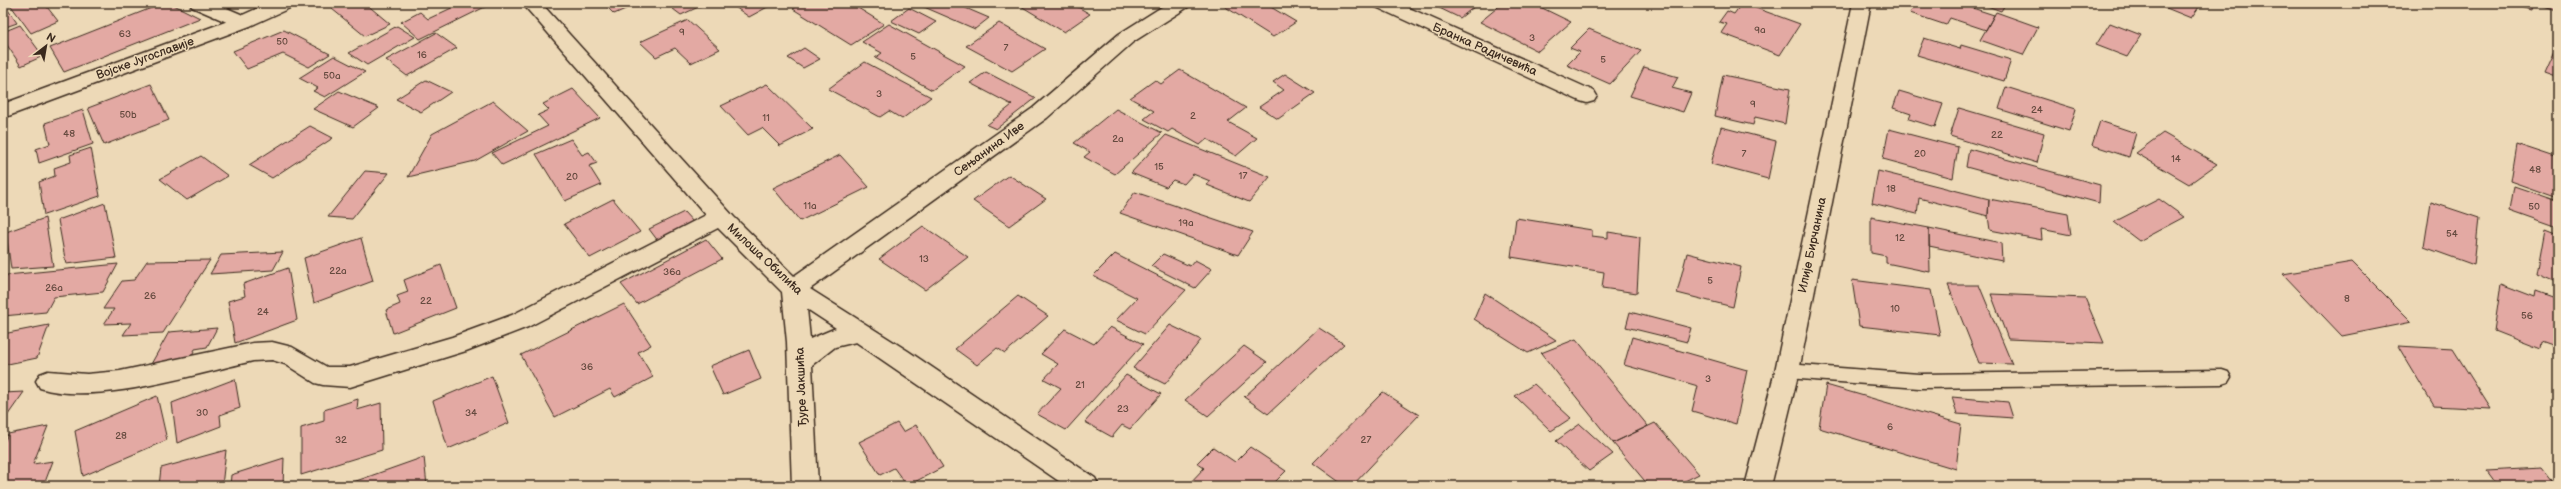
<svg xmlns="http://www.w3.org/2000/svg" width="2561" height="489" viewBox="0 0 2561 489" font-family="'Balsamiq Sans',sans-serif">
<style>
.building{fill:#e3a9a3;stroke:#3b2a1e}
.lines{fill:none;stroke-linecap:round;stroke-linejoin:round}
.lane-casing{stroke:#3b2a1e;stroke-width:3}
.street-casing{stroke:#3b2a1e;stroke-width:3}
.secondary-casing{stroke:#3b2a1e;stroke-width:3}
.lane{fill:#edd9b7;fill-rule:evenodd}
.street{fill:#edd9b7;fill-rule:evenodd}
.secondary{fill:#edd9b7;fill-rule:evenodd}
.labels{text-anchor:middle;stroke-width:3;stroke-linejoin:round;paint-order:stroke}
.number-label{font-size:10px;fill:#654a3f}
.street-label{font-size:12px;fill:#3b2a1e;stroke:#edd9b7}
</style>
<rect width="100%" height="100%" fill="#edd9b7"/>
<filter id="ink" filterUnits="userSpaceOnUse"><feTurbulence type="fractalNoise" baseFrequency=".025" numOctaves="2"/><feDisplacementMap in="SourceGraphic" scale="8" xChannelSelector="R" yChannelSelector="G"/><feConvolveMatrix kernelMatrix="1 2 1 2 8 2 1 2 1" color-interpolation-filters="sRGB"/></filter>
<g filter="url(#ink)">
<path class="building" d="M9,3H44L58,21L31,33Z
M164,3H170L200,18L64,72L50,48Z
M344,3H365L390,24L365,36L332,9Z
M462,3H493L420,39L401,22L420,12L428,19Z
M603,3H639L614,14Z
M680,3H707L681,15L673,9L681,4Z
M733,3H775L749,17L731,4Z
M802,3H850L884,24L851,45L793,9Z
M915,3H954L989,18L975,29Z
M1016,3H1071L1090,14L1064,32Z
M1219,3H1264L1296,22L1273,37Z
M1429,3H1479L1460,18Z
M1503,3H1532L1571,22L1538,51L1480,22Z
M1742,3L1800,24L1780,55L1721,33L1727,24L1719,22L1727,11L1734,14Z
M1916,3H1957L1994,15L1986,30L1950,18L1946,25L1910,13Z
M1979,3H2006L2001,11Z
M2154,3H2202L2191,18Z
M2507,3H2533L2532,10Z
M2535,3H2558V10Z
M909,8L936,22L919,34L891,21Z
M8,10L17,23L3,28V12Z
M1996,12L2038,27L2023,55L1980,40Z
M688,20L720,49L691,63L675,48L656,57L640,42Z
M999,23L1045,49L1012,71L966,46Z
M2110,23L2141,35L2127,57L2096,45Z
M889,24L965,66L932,90L875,58L882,53L862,42Z
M20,25L43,56L21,66L3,39V32Z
M397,26L415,37L367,65L349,53Z
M1589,29L1641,51L1610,84L1567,65L1580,52L1570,48Z
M284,30L330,54L309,67L283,54L247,69L233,51Z
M436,33L457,48L407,76L386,60Z
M1924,38L1960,49L1961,45L2011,60L2004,81L1917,55Z
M2558,42V78L2544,73Z
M804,48L820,59L803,68L788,58Z
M334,56L365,72L325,97L313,91L318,88L299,78Z
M865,62L931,97L902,119L889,111L880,117L828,89Z
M1644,67L1678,77L1672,88L1691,93L1683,112L1630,96Z
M1180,70L1246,108L1228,122L1257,138L1236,156L1207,139L1200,145L1172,129L1168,132L1144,119L1154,111L1130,98L1155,80L1161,84Z
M986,72L1036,98L996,129L987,125L1012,105L970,83Z
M1285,74L1315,93L1278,119L1259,107L1284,90L1273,82Z
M1723,75L1790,89L1785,124L1755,117L1753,125L1715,116Z
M426,80L451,92L421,112L396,99Z
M151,84L169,120L104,145L88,108Z
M767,84L813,129L780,146L762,128L748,135L721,106Z
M2006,87L2076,109L2069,131L1999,109Z
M573,89L600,118L502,165L492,153L548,126L538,115L549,110L543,104Z
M339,91L379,108L353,127L313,109Z
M1899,91L1943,104L1935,127L1909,119L1911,114L1893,108Z
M493,101L528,131L475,161L408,177L432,134Z
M1959,108L2044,133L2037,163L1950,136Z
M1116,109L1162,133L1115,174L1084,157L1090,152L1074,143Z
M83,110L93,144L39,163L36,149L50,144L45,123Z
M2100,121L2136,133L2129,157L2092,145Z
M310,126L333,138L272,178L249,165Z
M1721,127L1776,141L1768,179L1711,164Z
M1889,129L1958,147L1953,178L1883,159Z
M2163,133L2217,164L2189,184L2136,153Z
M1166,135L1270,177L1249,202L1207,185L1210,181L1193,174L1184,184L1173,180L1166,187L1131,173Z
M571,139L582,155L589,152L597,163L589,166L601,185L565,201L536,154Z
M2516,144L2558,158V198L2510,181Z
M91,148L100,196L44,215L39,182L55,176L54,168L71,162L70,155Z
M1969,149L2100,185L2099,203L1966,167Z
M840,155L869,187L800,221L773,188Z
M201,156L228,176L187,200L160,179Z
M365,171L389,173L352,219L328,217Z
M1878,171L1989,199L1988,216L1919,198L1917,214L1872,203Z
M1009,175L1046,199L1009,226L973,201Z
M2514,186L2558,201V227L2510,210Z
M1135,192L1253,232L1238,255L1120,213Z
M613,199L640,232L590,258L564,224Z
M1989,199L2068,214L2071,235L2041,229L2042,240L1990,230L1988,216Z
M2159,199L2184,217L2139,241L2114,222Z
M2431,202L2479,218L2474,265L2424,247Z
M105,203L116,258L66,264L58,220Z
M684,212L694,223L658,241L649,229Z
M1871,217L1929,228L1930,272L1886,263V256L1871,253Z
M45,218L53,266L11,269L6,232Z
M1516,218L1592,230V236L1608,238V232L1640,237L1637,293L1602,288L1604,272L1511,257Z
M923,226L968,257L925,290L879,259Z
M1929,228L2001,243L2002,261L1929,246Z
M2545,229L2558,234V283L2537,274Z
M361,238L373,281L314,303L304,258Z
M706,239L722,259L637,304L621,284Z
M283,252L273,270L210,274L221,255Z
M1687,253L1741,267L1733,307L1677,293Z
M1115,254L1186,290L1145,334L1116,320L1137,298L1093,276Z
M1163,254L1190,266L1195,260L1212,269L1195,288L1151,266Z
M210,260L163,333L123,335L131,323L104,324L114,309H103L122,281L134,280L147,261Z
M2352,262L2412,322L2342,336L2283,274Z
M118,264L103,292L54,297L46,312L3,316V282L7,275Z
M441,265L456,308L393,333L386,310L400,304L397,296L408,292L404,280Z
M288,268L297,320L235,343L228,301L245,296L243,284Z
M1852,280L1931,290L1940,335L1859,326Z
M2501,284L2535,297L2536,291L2558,299V348L2541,342L2540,349L2494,331Z
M1948,285H1979L2012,364L1979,363Z
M1485,293L1556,340L1528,353L1474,319Z
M1991,294L2085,298L2104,343L2008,339Z
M1018,296L1048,316L1005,353L997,348L977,365L955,349Z
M624,304L651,345L638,352L653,377L615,397L610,389L555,417L521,355Z
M1630,312L1691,328L1687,342L1626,327Z
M49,325L37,358L3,365V334Z
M1170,325L1201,340L1165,384L1133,368Z
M1110,327L1143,344L1066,430L1037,414L1061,388L1044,379L1058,364L1041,354L1065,329L1094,344Z
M217,328L207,347L195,349L188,363L150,366L169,332Z
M1319,328L1344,344L1268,414L1244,397Z
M1632,337L1747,370L1736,424L1692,411L1698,386L1624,365Z
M1576,339L1648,426L1613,443L1541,353Z
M1244,346L1267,362L1208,416L1185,400Z
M2398,346L2453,349L2491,409L2434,406Z
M749,350L761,379L723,395L710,366Z
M1126,375L1161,394L1130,429L1122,425L1112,437L1085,422Z
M492,376L509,423L448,449L433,401Z
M235,379L240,408L220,415L221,426L177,443L172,403Z
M1534,384L1571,418L1551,431L1515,396Z
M1826,385L1961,424L1956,469L1819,428Z
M24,392L5,419H3V393Z
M1383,392L1419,415L1352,486H1345L1313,463Z
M157,396L167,440L83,476L75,431Z
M1952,397L2008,402L2013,418L1957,414Z
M358,399L357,410L381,403L382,450L301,475V428L324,421V410Z
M897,423L903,432L916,425L943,467L907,486L894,468L880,475L859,442Z
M1655,423L1699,474L1675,486H1649L1613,443Z
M1580,424L1613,454L1589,471L1556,441Z
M48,426L33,464L53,461L45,482L24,486H3V445L8,434Z
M1213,447L1235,462L1250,447L1286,471L1271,486H1187L1204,468L1197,463Z
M226,450L222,486H159L161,468Z
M424,457L427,486H342Z
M284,458L283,486H230L231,475Z
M2540,468L2554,486H2498L2487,471Z"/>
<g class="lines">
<defs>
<path id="lane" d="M1787,364L1919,374L2222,370L2228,372L2231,377L2228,382L2222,384L1919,388L1787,378L1781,376L1778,371L1781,366Z"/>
<path id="street" d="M190,3H215L250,18L252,22L250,26H236L192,7Z
M522,3H541L734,217L794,276L1033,108L1119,34L1168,3H1190L1188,7L1133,42L1047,118L810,289L908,351L1095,478L1099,486H1066L856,342L835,347L812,365L818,486H792L787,342L782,292L718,228L528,327L466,351L350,387L323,385L315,383L285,364L272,360L253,361C195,374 95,406 40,388L36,381L40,374L48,371L87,374L120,371L253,343L272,342L292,347L327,367H350L452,337L512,315L706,215ZM807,309L836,328L810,339Z
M1374,3H1398L1594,91L1597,96L1594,101L1587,103L1580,101L1376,7Z
M1853,3H1871L1799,371L1771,486H1745L1775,371Z"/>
<path id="secondary" d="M269,3H294L292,7L250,26L3,118V104L236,18Z"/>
</defs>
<use href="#lane" class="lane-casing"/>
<use href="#street" class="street-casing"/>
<use href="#secondary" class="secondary-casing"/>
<use href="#lane" class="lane"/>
<use href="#street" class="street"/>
<use href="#secondary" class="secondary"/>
</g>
</g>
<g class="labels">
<g class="number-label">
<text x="1760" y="33">9a</text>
<text x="682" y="35">9</text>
<text x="125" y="37">63</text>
<text x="1532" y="41">3</text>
<text x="282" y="45">50</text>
<text x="1006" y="51">7</text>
<text x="422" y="58">16</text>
<text x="913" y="60">5</text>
<text x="1603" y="63">5</text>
<text x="332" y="79">50a</text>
<text x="879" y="97">3</text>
<text x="1753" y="107">9</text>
<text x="2037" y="113">24</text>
<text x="128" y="118">50b</text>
<text x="1193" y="119">2</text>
<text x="766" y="121">11</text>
<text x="69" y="137">48</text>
<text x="1997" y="138">22</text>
<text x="1118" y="142">2a</text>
<text x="1744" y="157">7</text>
<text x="1920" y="157">20</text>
<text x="2176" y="162">14</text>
<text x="1159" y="170">15</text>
<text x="2535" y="173">48</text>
<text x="1243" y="179">17</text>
<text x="572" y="180">20</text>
<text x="1891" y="192">18</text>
<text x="810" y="209">11a</text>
<text x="2534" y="210">50</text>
<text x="1186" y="226">19a</text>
<text x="2452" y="237">54</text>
<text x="1900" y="241">12</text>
<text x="924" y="262">13</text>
<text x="338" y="274">22a</text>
<text x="672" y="275">36a</text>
<text x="1710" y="284">5</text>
<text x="54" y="291">26a</text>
<text x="150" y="299">26</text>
<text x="2347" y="302">8</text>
<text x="426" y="304">22</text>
<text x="1895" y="312">10</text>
<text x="263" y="315">24</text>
<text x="2527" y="319">56</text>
<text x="587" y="370">36</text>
<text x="1708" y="382">3</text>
<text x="1080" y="388">21</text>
<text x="1123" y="412">23</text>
<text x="202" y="416">30</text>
<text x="471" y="416">34</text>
<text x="1890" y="430">6</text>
<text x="121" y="439">28</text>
<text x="341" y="443">32</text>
<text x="1366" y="443">27</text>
</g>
<g class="street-label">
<text transform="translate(1485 49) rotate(24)" y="4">Бранка Радичевића</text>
<text transform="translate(145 58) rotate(-20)" y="4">Војске Југославије</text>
<text transform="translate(989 149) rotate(-36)" y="4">Сењанина Иве</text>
<text transform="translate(1812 245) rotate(-78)" y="4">Илије Бирчанина</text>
<text transform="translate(765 259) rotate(43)" y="4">Милоша Обилића</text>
<text transform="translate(801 387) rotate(-92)" y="4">Ђуре Јакшића</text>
</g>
</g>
<rect width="2561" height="489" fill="none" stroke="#edd9b7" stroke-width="16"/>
<rect x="8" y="8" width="2545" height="473" fill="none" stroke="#3b2a1e" stroke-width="1.5" filter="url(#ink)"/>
<g transform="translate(46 46) rotate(31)" stroke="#edd9b7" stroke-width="3" paint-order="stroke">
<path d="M0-3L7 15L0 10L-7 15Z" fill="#3b2a1e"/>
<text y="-6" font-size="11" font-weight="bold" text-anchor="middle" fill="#3b2a1e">N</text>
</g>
</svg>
